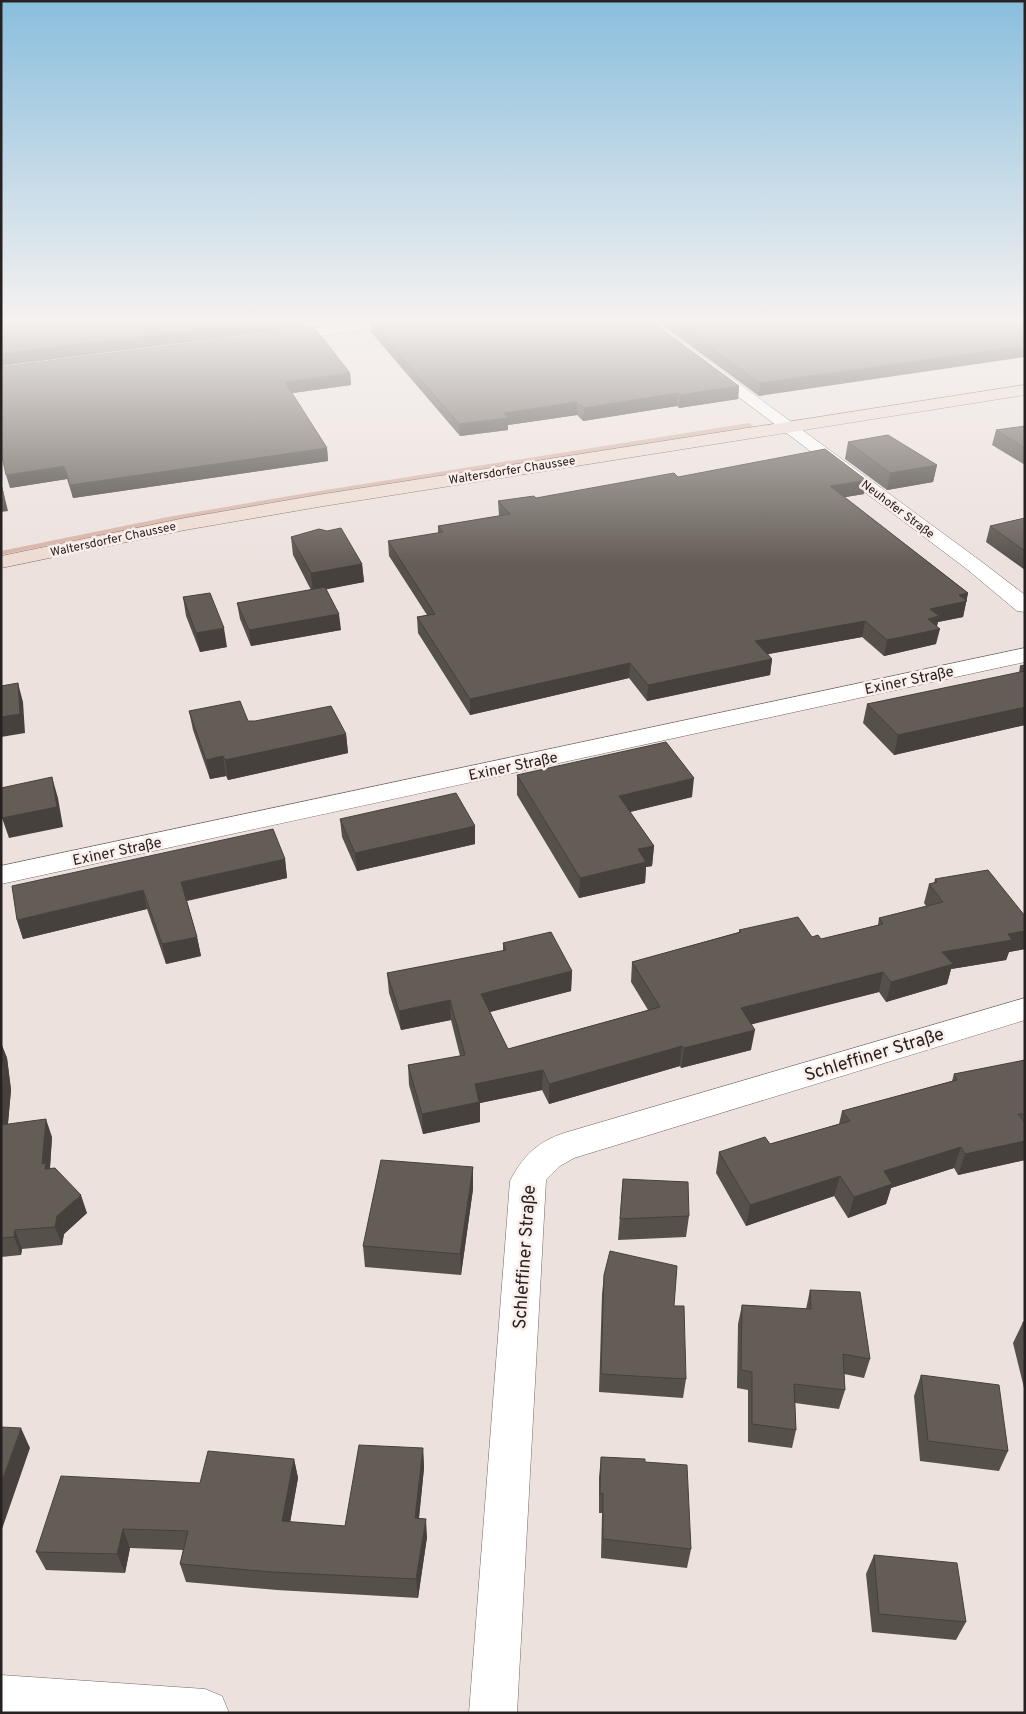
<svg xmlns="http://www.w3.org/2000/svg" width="1026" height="1714" viewBox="0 0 1026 1714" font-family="Overpass,sans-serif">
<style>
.green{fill:#d7b3a7}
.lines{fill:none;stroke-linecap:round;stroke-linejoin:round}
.street-casing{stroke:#746a66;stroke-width:1}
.secondary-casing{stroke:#746a66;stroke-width:1}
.street{fill:#fff;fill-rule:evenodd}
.secondary{fill:#eedbd1;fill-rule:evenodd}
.wall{fill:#56504a}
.shaded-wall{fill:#46413c}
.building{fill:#645d56;stroke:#46413c}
.labels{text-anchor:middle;stroke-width:5;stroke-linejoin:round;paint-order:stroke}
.far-street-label{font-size:12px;fill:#272221;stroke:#faeeea}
.street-label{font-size:15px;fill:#272221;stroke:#faeeea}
.near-street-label{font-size:18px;fill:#272221;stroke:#faeeea}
</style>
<rect width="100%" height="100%" fill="#ece1dd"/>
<path class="green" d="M749,423L754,427C502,466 251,503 1,555V551L173,516L307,493Z"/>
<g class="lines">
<defs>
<path id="street" d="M346,324H386L384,327L379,328L280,341L275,340L273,337L275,334L280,333Z
M642,324H658L982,562L1025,595V612L1017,611L968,570Z
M1025,648V662L1,884V866Z
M1025,998V1020L574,1158L560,1166L546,1180L517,1713H469L510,1181C523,1156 537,1142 564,1133Z
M1,1675L205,1689L222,1696L229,1713H1Z"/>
<path id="secondary" d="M1025,385V395L324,506L185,530L1,568V556L185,518L324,494Z"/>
</defs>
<use href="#street" class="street-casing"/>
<use href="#secondary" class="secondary-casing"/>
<use href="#street" class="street"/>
<use href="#secondary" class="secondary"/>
</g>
<path class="wall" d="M370,324L739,386L738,399L679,408L677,406L583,421L577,415L508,425V430L460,436L370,331Z
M661,324H1025L759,396Z
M350,373L351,385L292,393L327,448L328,461L73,498L67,479L10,488Z
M1025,426V465L992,445L996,430Z
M848,442L937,465L933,482L887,490L845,459Z
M678,477L864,494L845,497L968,593L963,617L938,622L937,626L936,644L884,656L862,637L768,654L772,659L770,675L647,701L629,678L470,715L418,633L417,617L427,615L389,556L388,541L438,533V526L499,516L498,501L536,498Z
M1025,518V570L986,542L990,526Z
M291,537L362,564L364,582L326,589L341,630L251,646L240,619L237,603L311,590L293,555Z
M183,597L227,647L200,652L186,616Z
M1025,665V725L894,755L863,723L867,704L1019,673L1020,666Z
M189,711L248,721L346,734L348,753L228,780L226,776L210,779L193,730Z
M517,775L692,797L630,812L654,846L652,866L646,867L645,883L579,898L517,795Z
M340,819L475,826V844L357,871L342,837Z
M285,859L287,878L187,901L197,937L201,956L166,964L147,909L23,939L17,920Z
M935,879L1025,916V949L1009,952L1006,960L951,969L947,984L886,1002L879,992L751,1024V1050L681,1068L680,1066L549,1104L542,1090L480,1103V1122L423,1134L409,1085L408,1065L460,1056L451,1020L401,1030L389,993L387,973L503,951V943L572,971L571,991L490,1012L508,1049L648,1010L631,982L632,962L739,932V930L812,937L821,939L878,925L879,918L926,906L924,903L929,884L934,883Z
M1,1043L7,1058L11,1090L8,1124L52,1137L50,1169L87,1213L64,1234L62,1245L22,1249L21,1255L1,1257Z
M1025,1060V1160L958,1175L954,1168L891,1188L886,1204L848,1218L834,1196L746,1226L716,1173L719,1152L770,1144L839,1124L842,1111L952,1081L954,1074Z
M473,1167V1189L461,1275L365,1267L363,1246Z
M623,1179L689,1216L686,1237L618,1240Z
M604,1275L674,1306L686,1379L683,1398L599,1392L602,1294Z
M810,1290L870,1359L864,1378L844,1374L845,1390L839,1409L795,1403L796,1430L792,1448L748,1442V1390L737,1388L738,1324L742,1305L806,1309Z
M1023,1322H1025V1392L1013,1343Z
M921,1375L1008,1451L999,1471L920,1461L914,1396Z
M423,1448L424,1468L419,1518L427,1537L418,1598L277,1590L186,1582L180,1564L183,1550L130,1548L125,1573L46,1570L36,1552L200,1483L294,1459L298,1478L290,1522L345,1526Z
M601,1457L645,1462L691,1549L687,1568L601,1558L602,1513H599V1477Z
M874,1555L966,1622L956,1640L872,1632L866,1574Z"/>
<path class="shaded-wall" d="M240,324H306V327L1,366V354Z
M1025,346V357L759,396L760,383Z
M350,373L351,385L286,394L285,382Z
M739,386L738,399L679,408L680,395Z
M678,393L677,406L583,421L584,408Z
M577,402V415L508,425V430L460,436L459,424L504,413Z
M327,448L328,461L73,498L70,485Z
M937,465L933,482L887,490L890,473Z
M64,466L67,479L10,488L6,475Z
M866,480L864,494L828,500L830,486Z
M1,482L8,511L1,512Z
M362,564L364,582L313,592L311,573Z
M968,593L963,617L938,622L936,629H940L936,644L884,656L887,640L930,609L959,595Z
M339,614L341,630L251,646L249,630Z
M865,621L862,637L753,657L755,641Z
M224,628L227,647L200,652L196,633Z
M772,659L770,675L647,701L648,685Z
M630,663L629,678L470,715V699Z
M18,683L23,702L25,733L1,737V717Z
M1025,707V725L894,755L898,735Z
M346,734L348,753L228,780L225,760Z
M223,756L226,776L210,779L206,760Z
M52,777L58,798L63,827L9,838L2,818Z
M694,778L692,797L617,815L619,796Z
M475,826V844L357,871L355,853Z
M654,846L652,866L646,867L645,883L579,898L580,878L638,849Z
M285,859L287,878L185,901L181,882Z
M143,890L147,909L23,939L17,920Z
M1025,931V949L1009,952L1006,960L951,969L947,984L886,1002L891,982L942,952L1008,934Z
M197,937L201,956L166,964L162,944Z
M572,971L571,991L482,1014L481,994Z
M883,972L879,992L738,1028L741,1008Z
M450,1000L451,1020L401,1030L399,1011Z
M755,1030L751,1050L681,1068L684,1048Z
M1,1043L7,1058L11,1090L6,1144L1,1131Z
M682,1046L680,1066L549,1104V1084Z
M543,1070L542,1090L480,1103V1122L423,1134L422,1114L475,1084Z
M46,1119L52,1137L49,1180L42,1164Z
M1025,1141V1160L958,1175L965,1154Z
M961,1147L954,1168L891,1188L886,1204L848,1218L854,1197L884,1171Z
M473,1167V1189L461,1275L460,1254Z
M840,1176L834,1196L746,1226L750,1205Z
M81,1195L87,1213L64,1234L62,1245L55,1227L57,1216Z
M15,1230L22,1249L21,1255L14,1237Z
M21,1428L30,1448L1,1532V1483Z
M423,1448L424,1468L417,1537L415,1518Z
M294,1459L298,1478L287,1540L282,1521Z
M426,1519L427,1537L418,1598L416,1579Z
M123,1529L130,1548L125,1573L117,1554Z"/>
<path class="building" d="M1,324H240L1,354Z
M373,324H655L739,386L680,395L678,393L584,408L577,402L504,413L508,418L459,424Z
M678,324H1025V346L760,383Z
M314,327L350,373L285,382L327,448L70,485L64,466L6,475L1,452V367Z
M1025,426V448L996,430Z
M888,435L937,465L890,473L848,442Z
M825,449L866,480L830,486L968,593L959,595L967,601L930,609L939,616L928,619L940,629L887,640L865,621L755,641L772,659L648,685L630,663L470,699L417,617L435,614L388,541L443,532L438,526L510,514L498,501L534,496L536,498L674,473L678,477Z
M1,484L4,497L1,498Z
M1025,518V551L990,526Z
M341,528L362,564L311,573L291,537L319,529L327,531Z
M325,587L339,614L249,630L237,603Z
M210,593L224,628L196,633L183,597Z
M1025,665V670L1020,666Z
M1025,671V707L898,735L867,704Z
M18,683L20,714L1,717V686Z
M240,701L248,721H255L331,706L346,734L225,760L223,756L206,760L189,711Z
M666,742L694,778L619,796L654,846L638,849L646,862L580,878L517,775Z
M52,777L57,807L2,818L1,811V788Z
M456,793L475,826L355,853L340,819Z
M273,829L285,859L181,882L197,937L162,944L143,890L17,920L12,886Z
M988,870L1025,916V931L1008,934L1012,940L942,952L953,964L891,982L883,972L741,1008L755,1030L684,1048L682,1046L549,1084L543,1070L475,1084L479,1102L422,1114L408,1065L465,1055L450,1000L399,1011L387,973L506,950L503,943L551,932L572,971L481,994L508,1049L660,1007L632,962L741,932L739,930L798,917L812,937L818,935L821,939L883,924L879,918L943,902L929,884L937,882L935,879Z
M1,1048L4,1072L1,1104Z
M1025,1060V1114H1018L1025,1123V1141L965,1154L961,1147L884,1171L892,1184L854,1197L840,1176L750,1205L719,1152L765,1137L770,1144L850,1121L842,1111L957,1080L954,1074Z
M46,1119L42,1164L46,1163L45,1169L55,1168L81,1195L57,1216L55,1227L15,1230L14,1237L1,1238V1125Z
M381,1160L473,1167L460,1254L363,1246Z
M623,1179L688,1182L689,1216L620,1219Z
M610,1251L677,1266L674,1306H684L686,1379L601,1374L604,1275Z
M810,1290L860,1292L870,1359L843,1354L845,1390L794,1384L796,1430L752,1424V1372L741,1370L742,1305L811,1309Z
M1023,1322H1025V1331Z
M921,1375L999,1385L1008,1451L928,1441Z
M1,1427L21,1428L1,1483Z
M359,1445L423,1448L415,1518L426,1519L416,1579L272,1572L180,1564L188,1531L123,1529L117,1554L36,1552L61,1476L200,1483L208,1451L294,1459L282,1521L345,1526Z
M601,1457L645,1459V1462L687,1465L691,1549L603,1539V1493L600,1494Z
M874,1555L957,1563L966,1622L879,1614Z"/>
<linearGradient id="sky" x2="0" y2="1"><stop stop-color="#89bedd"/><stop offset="0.57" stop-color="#f6f2f0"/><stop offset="1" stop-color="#f6f2f0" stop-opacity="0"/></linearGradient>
<rect width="1026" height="564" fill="url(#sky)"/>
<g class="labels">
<g class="far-street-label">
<text transform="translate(512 470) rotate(-9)" y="4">Waltersdorfer Chaussee</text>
<text transform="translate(898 509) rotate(37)" y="4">Neuhofer Straße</text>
<text transform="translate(113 539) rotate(-12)" y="4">Waltersdorfer Chaussee</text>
</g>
<g class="street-label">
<text transform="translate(909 680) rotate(-12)" y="5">Exiner Straße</text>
<text transform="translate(513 766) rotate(-12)" y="5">Exiner Straße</text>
<text transform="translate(117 851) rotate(-12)" y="5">Exiner Straße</text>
</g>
<g class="near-street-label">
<text transform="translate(874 1054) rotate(-17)" y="6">Schleffiner Straße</text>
<text transform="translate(524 1257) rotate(-86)" y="6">Schleffiner Straße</text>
</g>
</g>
<rect width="1026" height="1714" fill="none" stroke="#272221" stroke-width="5"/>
</svg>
